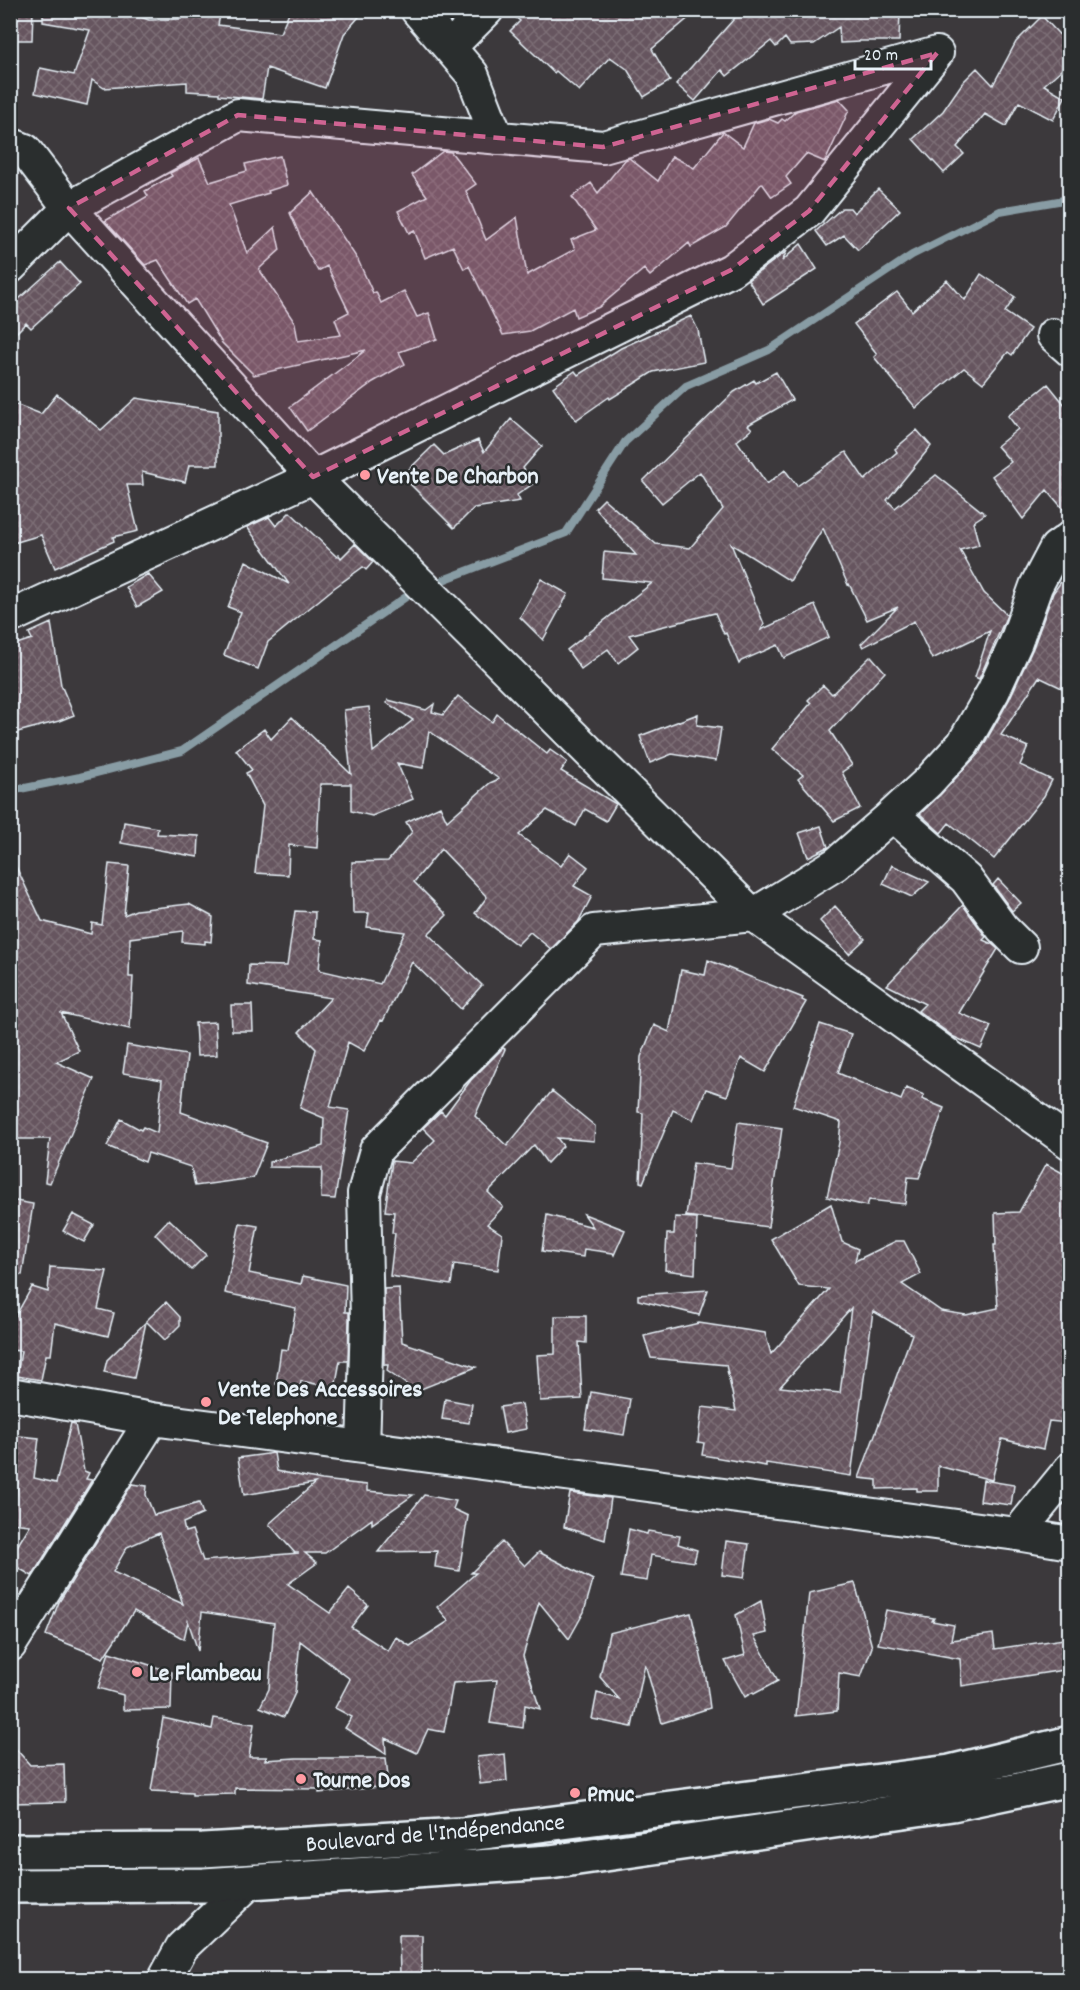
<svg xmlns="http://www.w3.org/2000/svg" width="1080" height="1990" viewBox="0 0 1080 1990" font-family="Dekko,sans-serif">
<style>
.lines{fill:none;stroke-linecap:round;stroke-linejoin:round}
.stream{stroke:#889ca4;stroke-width:8}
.building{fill:url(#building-cross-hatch);stroke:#e8f1f8;stroke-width:1.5;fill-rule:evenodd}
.minor-casing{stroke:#e8f1f8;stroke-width:36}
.secondary-casing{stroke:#e8f1f8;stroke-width:38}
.minor{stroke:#2a2d2e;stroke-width:32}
.secondary{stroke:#2a2d2e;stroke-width:33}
.marked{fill:#cf6492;fill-opacity:0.2;stroke:#cf6492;stroke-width:4.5;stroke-dasharray:12 8;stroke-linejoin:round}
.poi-dot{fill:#ff9aa2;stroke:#2a2d2e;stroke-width:2}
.labels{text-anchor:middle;stroke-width:5;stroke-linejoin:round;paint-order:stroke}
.poi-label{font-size:24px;font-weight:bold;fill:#e8f1f8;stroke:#2a2d2e;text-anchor:start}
.street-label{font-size:24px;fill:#e8f1f8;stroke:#2a2d2e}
</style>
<defs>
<pattern id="building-cross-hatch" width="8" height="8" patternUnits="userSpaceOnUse" patternTransform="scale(1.5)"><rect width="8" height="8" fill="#66555e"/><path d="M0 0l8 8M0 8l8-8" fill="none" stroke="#7c6e76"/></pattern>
</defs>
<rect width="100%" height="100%" fill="#3c393c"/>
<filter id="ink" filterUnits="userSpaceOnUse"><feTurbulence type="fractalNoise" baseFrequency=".0167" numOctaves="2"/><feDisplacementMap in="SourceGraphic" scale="12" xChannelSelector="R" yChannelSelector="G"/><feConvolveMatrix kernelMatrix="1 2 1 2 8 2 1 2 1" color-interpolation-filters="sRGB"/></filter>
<g filter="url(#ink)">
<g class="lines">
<path class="stream" d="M430,585L566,533L625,442L686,386L769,350L912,255L1000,211L1070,199
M10,791L80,777L182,751L416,590"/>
</g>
<path class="building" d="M16,10H33L32,40H11Z
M43,10H121L149,20L181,19L183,10H221L218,25L280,33L290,10H365L344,34L325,88L267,68L262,99L219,95V93L187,91V82L104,88L92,80L87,105L35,93L40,68L74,75L90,30L43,22Z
M507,10H698L652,49L670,81L644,97L627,69L610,57L579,91L556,71L554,73L510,31L520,21Z
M742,10H900L899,41H859V42L840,43L839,27L814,44L790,45L785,38L776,47L771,41L727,76L722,70L695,101L676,84Z
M1042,16L1070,46V62L1044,85L1065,97L1053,120L1019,102L1006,126L985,114L957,147L964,154L944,173L913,139L943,111L963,82L977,68L993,85L1016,42Z
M839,99L849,110L825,162L806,154L786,177L791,184L772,197L762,183L726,227L691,247L689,243L650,276L644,269L599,307L576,317L573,308L530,331L503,335L469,266L464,269L453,246L425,258L414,230L409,233L398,211L427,196L412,175L443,151L451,152L476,184L466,191L486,240L517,217L527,275L575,249L571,240L596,230L572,197L591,183L598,193L625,160L629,158L658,181L672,156L694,168L723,132L743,147L754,123L769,119L778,123L782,119L785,121L796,111Z
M280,156L287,185L268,191L269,193L229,205L247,253L275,227L280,250L259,269L295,323L298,341L341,335L335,319L349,312L327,266L318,271L306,250L290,213L313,192L358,260L373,293L376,292L381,303L404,291L417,317L429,313L437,339L399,352L405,364L373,382L307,431L290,407L366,350L254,375L222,343L195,299L187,304L158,260L145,265L105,221L148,196L145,191L172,176L170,173L199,158L210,182L247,171L245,164Z
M878,189L900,210L858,250L844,235L827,246L816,231L842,208H850L854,213Z
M801,244L817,269L763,304L748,280L787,251L782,261Z
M60,262L80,284L31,328L26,323L10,339V307Z
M981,274L1015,297L1005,312L1030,329L1012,355L1008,352L983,383L964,368L916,408L874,357L877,354L854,324L897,292L912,311L947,280L965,300Z
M691,316L698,330L704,362L653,372L610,399L609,397L576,420L553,387L575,371L578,375L621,348Z
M776,372L792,400L748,425L752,429L737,441L767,484L785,470L797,486L846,452L865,480L897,452L895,449L917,430L931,446L887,500L895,508L936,475L985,514L973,522L979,545L960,550L984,593L1007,615L979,679L975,677L990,631L932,659L914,621L863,647L861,644L898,607L867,620L849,584L848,585L823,528L790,581L731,544L764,624L761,630L815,605L829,637L784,658L778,645L741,661L739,664L726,633L724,634L715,613L629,635L638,647L618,663L608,649L581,669L567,650L652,583L602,578L604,552L636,555L595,508L604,499L656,544L690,548L723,509L700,472L662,503L643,481L734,392L754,380L756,383Z
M1048,384L1070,411V517L1047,490L1023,519L992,476L1011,462L997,446L1018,429L1008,416Z
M57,394L101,430L136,398L218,411V465H189L185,482L142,472L143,485H127L138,531L113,537L114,541L55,568L41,535L10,544V402L41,414Z
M511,419L542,446L523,468L534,483L517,495L520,501L474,508L454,528L402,476L434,445L444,455L478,440L484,452Z
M290,512L337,557L339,555L341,558L355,544L373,562L366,570L363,567L334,588L268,642L258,669L224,655L241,612L228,607L246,561L289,584L247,527L269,517L276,526Z
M1070,569V692L1039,677L1001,735L1028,747L1020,765L1052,780L1044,796L994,859L949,823L941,833L920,814L941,794L979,753L1009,700L1033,648L1053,593Z
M148,574L163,592L137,607L126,587Z
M541,579L568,594L543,640L520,617Z
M51,623L61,685L74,715L59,721L10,734V646L32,639L29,633Z
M871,656L885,672L830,731L852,765L842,772L860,808L834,821L798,779L803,775L772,749L811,703L808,700L823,685L832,694Z
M458,696L492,722L497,714L547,754L550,750L567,762L561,771L616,804L606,821L585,809L576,826L547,810L519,835L561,866L570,853L588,867L574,886L592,896L578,922L551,949L530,932L517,945L475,913L487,897L441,849L414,882L447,915L428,934L482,985L461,1009L412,962L383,1021L381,1020L364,1051L348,1042L330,1107L349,1110L335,1199L321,1198L322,1168L269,1167V1162L323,1146L324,1118L300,1108L316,1049L299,1032L331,998L248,985L249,965L287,966L295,911L315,912L314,939L322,940L319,970L380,984L405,932L367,927L369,913H353L352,862L388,861L412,832L406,822L440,806L447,821L490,783L499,779L429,731L423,768L397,763L413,799L372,816L351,811V784H320L317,848L289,845L288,875L255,873L263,806L246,773L252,770L236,750L264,729L271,739L292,717L351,774L344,710L369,707L373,752L413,720L387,703L388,700L426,710L434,704L432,712L443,715Z
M698,714L697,725L721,728L716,761L672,754L650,763L640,736Z
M124,822L158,828L157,834L199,836L198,857L121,843Z
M821,826L828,847L808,857L799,833Z
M10,854L42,921L91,934L92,923L102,925L109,864L129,866L124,915L136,910L189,904L213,917L211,942L205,941V944L182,942L183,931L130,938L129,977H133L130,1029L61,1013L79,1051L56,1062L94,1079L50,1183L45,1182L50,1139H12L13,1063H10V1025L16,984L13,983L15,964H10Z
M892,865L929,882L912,897L883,884Z
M998,879L1021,903L1012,911L993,885Z
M963,905L986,937L983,940L992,944L998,949L959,1013L991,1026L981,1049L954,1037L918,1011L925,1004L887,985Z
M835,906L865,939L849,954L820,921Z
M708,960L803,998L802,1000L806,1002L765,1072L741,1058L727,1096L706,1089L693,1120L673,1110L643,1183L640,1182L643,1113L638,1112L641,1057L654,1025L669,1032L681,970L705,975Z
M231,1005H252L253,1031H232Z
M215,1022L217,1055L197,1056L195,1023Z
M820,1024L851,1034L838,1073L901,1100L906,1088L924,1095L922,1099L944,1108L919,1178L908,1177L905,1204L869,1200L867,1206L827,1197L839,1143L841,1122L793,1106Z
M127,1045L187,1055L181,1112L267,1143L253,1178L195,1186L191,1167L148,1153L145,1162L107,1146L121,1119L141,1130L143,1127L157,1133L162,1080L123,1073Z
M503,1048L505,1049L475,1116L507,1146L552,1091L595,1126L594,1141L557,1138L563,1146L547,1163L534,1145L488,1192L503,1207L487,1224L502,1234L498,1270L454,1264L451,1285L390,1276L395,1233H392L394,1212L385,1211L392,1161L411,1163L435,1140L423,1128L441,1111L445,1115L471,1080Z
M738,1122L782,1128L768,1227L686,1216L693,1163L731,1168Z
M1046,1164L1070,1177V1401L1068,1423L1049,1421L1043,1449L1002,1439L992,1480L938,1466V1491H917V1488L877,1489V1480L859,1478L912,1334L873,1311L851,1476L766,1463V1466L702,1455L704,1443L698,1442L702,1407L736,1411L726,1365L651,1358L644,1336L699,1323L765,1333L771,1354L829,1289L799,1286L771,1239L831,1204L842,1242L858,1249L855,1261L896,1241H904L921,1274L902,1284L941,1311L966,1315L998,1308L994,1245H996L995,1213L1019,1212ZM851,1308L840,1393L780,1387Z
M10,1200L33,1204L22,1275L10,1274Z
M73,1214L94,1225L84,1242L63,1231Z
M584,1214L625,1230L614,1255L613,1253L584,1249L583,1257L542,1251L547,1215L593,1227Z
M675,1217L697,1218L695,1274L665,1270L667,1234H674Z
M169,1219L206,1255L191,1270L155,1234Z
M240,1223L258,1226L249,1273L301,1284L303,1276L346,1285L345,1312H349V1319L348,1361H340L335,1388L301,1381L300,1387L276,1384L281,1349L288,1350L296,1308L225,1293Z
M50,1267L107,1271L98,1309L114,1313L108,1336L55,1323L51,1355H46L41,1380L17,1376L21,1351L10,1350V1326L32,1287L48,1292Z
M399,1288L402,1342L476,1367L416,1391L387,1371L388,1365H384V1289Z
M708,1290L699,1315L638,1300V1295Z
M166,1302L180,1317V1325L165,1340L146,1321Z
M555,1316H586V1343L579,1342L582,1399L540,1401L537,1355L555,1354Z
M146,1322L134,1378L104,1372L107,1360Z
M591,1392L630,1399L624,1435L585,1429Z
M445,1399L472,1404L469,1423L442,1419Z
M522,1404L526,1429L505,1433L500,1407Z
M71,1423L75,1424L84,1471L89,1473L86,1479L92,1480L32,1576L10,1563V1558L30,1525L12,1523L18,1482L10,1481V1435L39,1438L34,1478L56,1483Z
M274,1453L277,1471L322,1480L367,1485V1491L413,1495L372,1524V1519L325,1553H305L317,1563L288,1584L330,1613L349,1589L368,1605L351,1627L388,1651L396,1637L410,1646L449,1621L437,1607L476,1573H471L502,1542L525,1566L539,1552L593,1580L584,1612L569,1639L539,1602L523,1656L540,1709L525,1705L523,1728L490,1723L497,1680L453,1683L444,1732L428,1729L417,1753L385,1738L386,1754L345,1728L352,1717L335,1708L350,1679L300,1641L295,1693L284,1717L260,1707L269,1689L274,1623L202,1612L198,1651L188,1621L184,1639L134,1611L103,1658L46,1635L59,1602L132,1484L147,1486L146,1495L154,1515L199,1503L203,1514L183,1523L185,1532L192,1530L203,1561L299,1553H295L269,1524L315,1483L244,1495L238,1458ZM159,1533L183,1604L113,1572L127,1547Z
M983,1480L1014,1485L1011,1505L980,1501Z
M570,1493L611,1498L605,1540L564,1527Z
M424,1495L456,1501L453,1509L468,1516L459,1571L435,1567L437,1551L378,1552Z
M629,1529L647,1534L648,1531L680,1536L678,1544L697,1550L694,1562L651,1555L647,1581L621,1577Z
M726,1541L749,1544L744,1578L722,1575Z
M855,1583L872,1647L861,1677L839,1673L837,1711L796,1716L809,1593Z
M761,1601L767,1633L754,1636L778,1681L754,1694L753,1692L745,1697L725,1661L745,1655L736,1615Z
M886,1610L934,1618L932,1621L954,1625L951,1640L993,1634L995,1649L1070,1638V1669L962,1686L960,1659L878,1644Z
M691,1613L706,1678L710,1708L662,1723L645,1664L632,1727L592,1719L597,1693L619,1699L600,1677L609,1633Z
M109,1652L172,1672L171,1709L123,1710V1695L98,1688Z
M163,1718L212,1729L214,1718L254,1724L249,1757H267L265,1760L296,1758H386L389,1786L319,1793V1789L235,1788V1794L192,1795V1793L151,1791Z
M10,1742L30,1765L64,1764L65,1802L10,1803Z
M505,1754L507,1781L480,1784L477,1757Z
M399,1935H422V1976H400Z"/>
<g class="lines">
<defs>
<path id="minor" d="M417,10L472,74L497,138
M448,46L452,45L487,10
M10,144L25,150L69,208L313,477L753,915L1070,1143
M10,267L69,208L238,115L603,147L937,53
M1053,335L1070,350
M10,617L313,477L731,270L809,211L937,53
M893,815L966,879L1002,928L1021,947
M10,1394L152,1419L1017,1534L1070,1543
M363,1447L367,1319L364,1193L376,1150L594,931L753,915L836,864L889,818L928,782L963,744L993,692L1016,642L1036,586L1056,548L1070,538
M1017,1534L1070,1469
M10,1645L152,1419
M164,1980L182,1947L250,1882"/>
<path id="secondary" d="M10,1851L203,1850L461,1835L950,1772L1070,1743
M10,1886L204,1885L550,1862L952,1804L1070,1779"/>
</defs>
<use href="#minor" class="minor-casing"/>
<use href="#secondary" class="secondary-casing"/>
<use href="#minor" class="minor"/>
<use href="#secondary" class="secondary"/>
</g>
</g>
<path class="marked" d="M937,53L809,211L731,270L313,477L69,208L238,115L603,147Z"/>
<g class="poi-dot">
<circle cx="365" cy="475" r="6"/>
<circle cx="206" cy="1402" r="6"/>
<circle cx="137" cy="1672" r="6"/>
<circle cx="301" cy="1779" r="6"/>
<circle cx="575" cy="1793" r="6"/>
</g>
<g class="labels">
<g class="poi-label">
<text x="377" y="483">Vente De Charbon</text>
<text x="218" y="1396">Vente Des Accessoires<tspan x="218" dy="28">De Telephone</tspan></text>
<text x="149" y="1680">Le Flambeau</text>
<text x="313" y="1787">Tourne Dos</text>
<text x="587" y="1801">Pmuc</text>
</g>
<g class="street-label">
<text transform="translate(435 1832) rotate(-5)" y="8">Boulevard de l'Indépendance</text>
</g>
</g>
<rect width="1080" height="1990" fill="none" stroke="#2a2d2e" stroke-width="36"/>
<rect x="18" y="18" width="1044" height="1954" fill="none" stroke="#e8f1f8" stroke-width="2" filter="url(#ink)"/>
<path d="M855 60v9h76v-9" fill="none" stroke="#e8f1f8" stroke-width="3"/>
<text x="864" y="60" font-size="18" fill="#e8f1f8" stroke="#2a2d2e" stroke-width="4.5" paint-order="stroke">20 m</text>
</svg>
